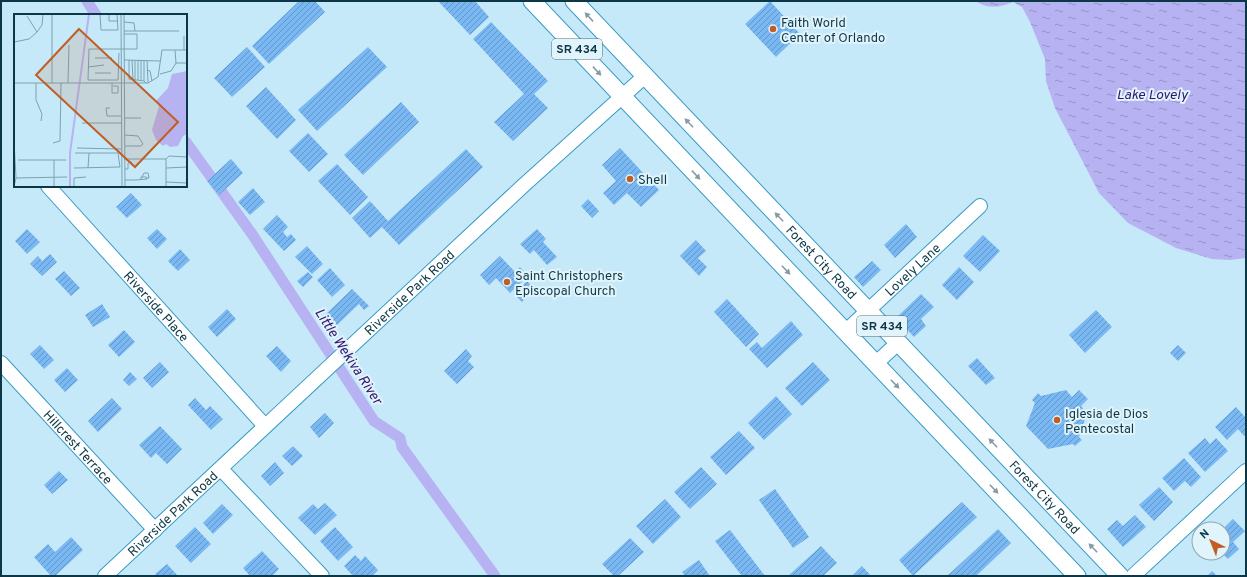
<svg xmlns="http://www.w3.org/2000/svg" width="1247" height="577" viewBox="0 0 1247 577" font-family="Overpass,sans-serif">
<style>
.water{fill:url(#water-ripples)}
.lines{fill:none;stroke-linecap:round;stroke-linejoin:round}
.canal{stroke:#b7b3f2;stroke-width:11}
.building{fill:url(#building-hatch)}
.minor-casing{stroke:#389cc3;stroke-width:16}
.major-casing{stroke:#389cc3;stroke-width:19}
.minor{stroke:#fff;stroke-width:14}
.major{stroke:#fff;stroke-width:17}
.oneway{fill:#869ba3}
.poi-dot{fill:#c15e23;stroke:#e1f3fb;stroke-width:1.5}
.labels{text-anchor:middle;stroke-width:4;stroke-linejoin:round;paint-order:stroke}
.shield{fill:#e1f3fb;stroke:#4c6f7d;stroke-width:1}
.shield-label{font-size:12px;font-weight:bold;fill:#0c3747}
.poi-label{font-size:13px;fill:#0c3747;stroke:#e1f3fb;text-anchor:start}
.street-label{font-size:13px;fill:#0c3747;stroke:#e1f3fb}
.water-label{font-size:14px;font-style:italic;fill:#301670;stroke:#e1f3fb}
.inset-river{fill:none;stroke:#b7b3f2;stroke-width:2}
.inset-road{fill:none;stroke:#7ca2b2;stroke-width:1}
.view{fill:#c15e23;fill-opacity:0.15;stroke:#c15e23;stroke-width:2}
.inset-edge{fill:none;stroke:#0c3747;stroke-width:2}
</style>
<defs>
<pattern id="water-ripples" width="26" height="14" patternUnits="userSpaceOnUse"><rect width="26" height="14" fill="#b7b3f2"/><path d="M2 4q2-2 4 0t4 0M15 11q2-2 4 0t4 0" fill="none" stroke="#9392c6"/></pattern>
<pattern id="building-hatch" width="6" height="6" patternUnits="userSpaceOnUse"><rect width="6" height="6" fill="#79b8f3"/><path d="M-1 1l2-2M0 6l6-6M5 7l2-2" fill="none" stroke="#6296c7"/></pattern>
</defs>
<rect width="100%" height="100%" fill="#c6e9f9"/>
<path class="water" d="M975,1H1246V258L1230,260L1212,259L1176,248L1128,223L1099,193L1055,108L1046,81L1045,59L1030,22L1022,7L1013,2C999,8 988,9 975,1Z"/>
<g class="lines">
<path class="canal" d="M87,1L96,15
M186,142L252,234L374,421L400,438L402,447L495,576"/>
</g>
<path class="building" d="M299,1H315L325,12L269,64L252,46Z
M438,1H475L489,17L470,35Z
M770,1L800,34L776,57L745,24Z
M491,22L548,81L534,94L548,108L513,141L494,122L524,94L473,39Z
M247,47L265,67L232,97L214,78Z
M368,47L387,67L317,131L298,110Z
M266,87L296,120L277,139L246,106Z
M401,102L419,122L363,175L344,155Z
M308,133L328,154L309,172L289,151Z
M620,148L659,190L641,207L627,193L614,205L603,193L616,181L602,165Z
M466,149L483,167L399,245L382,227L370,238L352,218L370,201L388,221Z
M231,159L243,173L219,195L207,181Z
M337,164L368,197L350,215L318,181Z
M253,188L265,202L250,215L238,202Z
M131,193L142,205L127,218L116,207Z
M588,199L599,211L592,218L581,206Z
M277,215L288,227L283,232L287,237L291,234L296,240L284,251L263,229Z
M906,224L917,237L895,258L884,245Z
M27,229L40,242L27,254L15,241Z
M157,229L167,239L157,249L147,238Z
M537,229L546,239L543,242L557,257L547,265L534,250L530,254L520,244Z
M983,235L1000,251L980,272L963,256Z
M696,240L706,251L698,258L707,267L699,276L680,256Z
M307,246L323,264L312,274L295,257Z
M180,249L190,260L178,271L168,261Z
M50,254L57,262L42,276L30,264L38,256L42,261Z
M500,256L515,272L520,267L528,276L510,293L496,278L489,285L480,275Z
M872,261L881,270L863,287L854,277Z
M959,267L974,282L957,300L942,285Z
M330,268L345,285L332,297L317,280Z
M64,271L80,288L71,296L55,279Z
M308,272L313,277L303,287L297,281Z
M527,281L535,289L522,302L514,294Z
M352,289L369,306L364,310L359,304L336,326L325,315Z
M921,294L934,307L921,319L926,326L914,337L896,318Z
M727,299L759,334L746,347L714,312Z
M102,304L110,317L93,327L85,315Z
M227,309L236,319L217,337L208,327Z
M1096,310L1112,327L1085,353L1069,335Z
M791,321L803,335L767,368L749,349L757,342L762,348Z
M124,330L135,342L119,357L108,345Z
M40,345L54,360L44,369L30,354Z
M1178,345L1186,353L1178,361L1170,353Z
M277,346L291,361L281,372L266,356Z
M466,349L472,356L468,361L474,367L457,384L444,371Z
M977,358L995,378L986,385L968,366Z
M160,362L169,372L152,388L143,378Z
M813,362L830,380L802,406L785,388Z
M67,368L78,380L65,392L54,380Z
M130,372L137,379L129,386L123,380Z
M1066,390L1072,397L1079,390L1088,399L1081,406L1087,413L1079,437L1082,440L1075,446L1073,444L1048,449L1026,426L1035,403L1032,400L1038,393L1041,396Z
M776,396L792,414L764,440L748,423Z
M112,398L122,409L98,432L88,421Z
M195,398L206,410L210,406L223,419L211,430L188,405Z
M1236,407L1246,418V434L1244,436L1238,429L1227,440L1215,427Z
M325,413L334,423L319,438L310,427Z
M160,426L182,449L167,464L156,453L151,458L139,445Z
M739,431L755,448L726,475L710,457Z
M1205,438L1210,444L1216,438L1228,451L1205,472L1188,453Z
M293,446L303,456L292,466L282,456Z
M1184,458L1201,477L1191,487L1185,481L1174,491L1162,478Z
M275,462L284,473L270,486L261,476Z
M701,467L717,484L690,509L674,492Z
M59,471L68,480L52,494L44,485Z
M1159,487L1173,502L1154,521L1139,505Z
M775,489L809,537L793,548L759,500Z
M665,499L681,517L653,544L636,526Z
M962,502L977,517L913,576L899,560Z
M325,503L337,515L315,535L298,518L313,504L318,509Z
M222,504L233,515L213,534L203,523Z
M1135,515L1146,527L1123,547L1107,529L1117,520L1123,526Z
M1233,519L1245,531L1233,542L1239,549L1228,559L1223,554V529Z
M195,527L211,544L191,563L175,546Z
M335,527L353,547L338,561L320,541Z
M998,529L1011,543L976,576H947Z
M730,530L765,576H742L715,541Z
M71,537L83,550L55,576H51L34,557L48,544L55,552Z
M630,538L644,552L618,576H614L602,564Z
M821,546L837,563L823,576H788Z
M262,551L279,569L272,576H250L243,568Z
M355,555L361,561L365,556L378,570L372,576H353L344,566Z
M699,560L710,576H685L682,572Z
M167,564L178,576H157L155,574Z
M862,566L871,576H852Z
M1212,571L1217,576H1207Z"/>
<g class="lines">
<defs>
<g id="minor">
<path id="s1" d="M48,186L265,426"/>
<path id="s2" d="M845,332L980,206"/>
<path id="s3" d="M1,363L155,530"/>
<path d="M875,364L898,343"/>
<path d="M221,469L322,576"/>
<path id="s4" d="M105,576L525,184L645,76"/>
<path d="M1133,576L1246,471"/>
</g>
<g id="major">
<path d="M532,1L1077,576"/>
<path id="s5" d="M574,1L1120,576"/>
</g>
</defs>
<use href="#minor" class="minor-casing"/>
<use href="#major" class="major-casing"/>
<use href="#minor" class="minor"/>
<use href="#major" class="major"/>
</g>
<defs><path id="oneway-solid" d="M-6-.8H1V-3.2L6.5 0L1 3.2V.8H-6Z"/></defs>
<g class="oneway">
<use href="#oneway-solid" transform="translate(589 17) rotate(-133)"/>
<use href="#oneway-solid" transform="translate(597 71) rotate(47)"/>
<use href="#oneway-solid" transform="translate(689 123) rotate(-134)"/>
<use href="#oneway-solid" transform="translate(696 175) rotate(47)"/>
<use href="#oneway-solid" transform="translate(779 217) rotate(-134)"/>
<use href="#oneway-solid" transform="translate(786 270) rotate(46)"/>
<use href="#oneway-solid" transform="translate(895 384) rotate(46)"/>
<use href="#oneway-solid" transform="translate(993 443) rotate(-134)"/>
<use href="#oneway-solid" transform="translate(994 489) rotate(46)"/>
<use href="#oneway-solid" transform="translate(1093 548) rotate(-134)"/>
</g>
<g class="poi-dot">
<circle cx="773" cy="29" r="4"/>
<circle cx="630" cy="179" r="4"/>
<circle cx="507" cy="282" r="4"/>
<circle cx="1057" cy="420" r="4"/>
</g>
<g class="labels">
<g class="shield">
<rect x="552" y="39" width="50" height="20" rx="3"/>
<rect x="857" y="316" width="50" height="20" rx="3"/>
</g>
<g class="shield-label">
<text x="577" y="53">SR 434</text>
<text x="882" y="330">SR 434</text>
</g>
<g class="poi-label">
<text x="781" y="27">Faith World<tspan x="781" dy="15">Center of Orlando</tspan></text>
<text x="638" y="184">Shell</text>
<text x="515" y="280">Saint Christophers<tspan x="515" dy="15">Episcopal Church</tspan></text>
<text x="1065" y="418">Iglesia de Dios<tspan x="1065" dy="15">Pentecostal</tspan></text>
</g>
<g class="street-label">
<text dy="5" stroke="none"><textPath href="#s5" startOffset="360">Forest City Road</textPath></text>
<text dy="5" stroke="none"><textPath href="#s2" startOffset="92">Lovely Lane</textPath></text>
<text dy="5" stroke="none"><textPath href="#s4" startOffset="416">Riverside Park Road</textPath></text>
<text dy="5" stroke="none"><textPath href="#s1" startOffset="162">Riverside Place</textPath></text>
<text dy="5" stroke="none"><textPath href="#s3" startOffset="114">Hillcrest Terrace</textPath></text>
<text dy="5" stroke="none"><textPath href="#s5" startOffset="684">Forest City Road</textPath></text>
<text dy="5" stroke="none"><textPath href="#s4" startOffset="92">Riverside Park Road</textPath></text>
</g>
<g class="water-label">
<text x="1152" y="99">Lake Lovely</text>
<text transform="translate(349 356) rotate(57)" y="5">Little Wekiva River</text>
</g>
</g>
<g transform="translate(14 14)">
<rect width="173" height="173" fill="#c6e9f9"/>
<path d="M173,57V120L169,122L164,132L156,133L152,130L149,132L142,126L138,116L145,92L142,87L154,74L158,60Z" fill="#b7b3f2"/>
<path class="inset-river" d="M56,173V139L75,0"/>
<path class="inset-road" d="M86,0L87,16H104L103,0M95,0V7H104M107,0L108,173M110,0L111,173M13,2L23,18M110,8L120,9L121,17M110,17H165M0,28L15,25L23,18L28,11L29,0M161,36L162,49M170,36V22M105,39L104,66H74L75,35H123V20H110M81,44H98M110,46L146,47M115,46V65L130,67L132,69M118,46L119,66M121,46V66M127,46V66M130,46V67M133,46L134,69M74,53L90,51M133,56L136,57L138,67M81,59H97M146,60L157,57L162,49H173M124,66V46M0,69H123M22,69V86L28,100L27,107M38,69V0M54,69L55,31M98,69V79H104V72H99M122,69H134L144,63L148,36H173M96,94H92L93,102H107M110,104H127M68,109H108M0,126L2,164M39,129L46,127L47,69M111,132H127L129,130L124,122L111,121M63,134L107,135M110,145H152M152,145V173M152,145L155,142L173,143M4,146H52M40,146V173M60,154L106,153L104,139H61M74,154L75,139M152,154L173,153M111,155H114V149L118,148M128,163L130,159H134L135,164H132M111,166H122L133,165L132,163H127V166M152,168L173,169M0,173L2,164L53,163M60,173V164L72,163"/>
<path class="view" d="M65,15L164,108L121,153L22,61Z"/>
<rect width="173" height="173" class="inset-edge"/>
</g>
<rect width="1247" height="577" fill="none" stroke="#0c3747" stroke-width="4"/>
<g transform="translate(1211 541) rotate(317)"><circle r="19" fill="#e1f3fb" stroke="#8ca8b3"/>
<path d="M0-3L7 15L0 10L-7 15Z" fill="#c15e23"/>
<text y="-6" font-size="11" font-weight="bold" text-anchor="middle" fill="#0c3747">N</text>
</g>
</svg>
